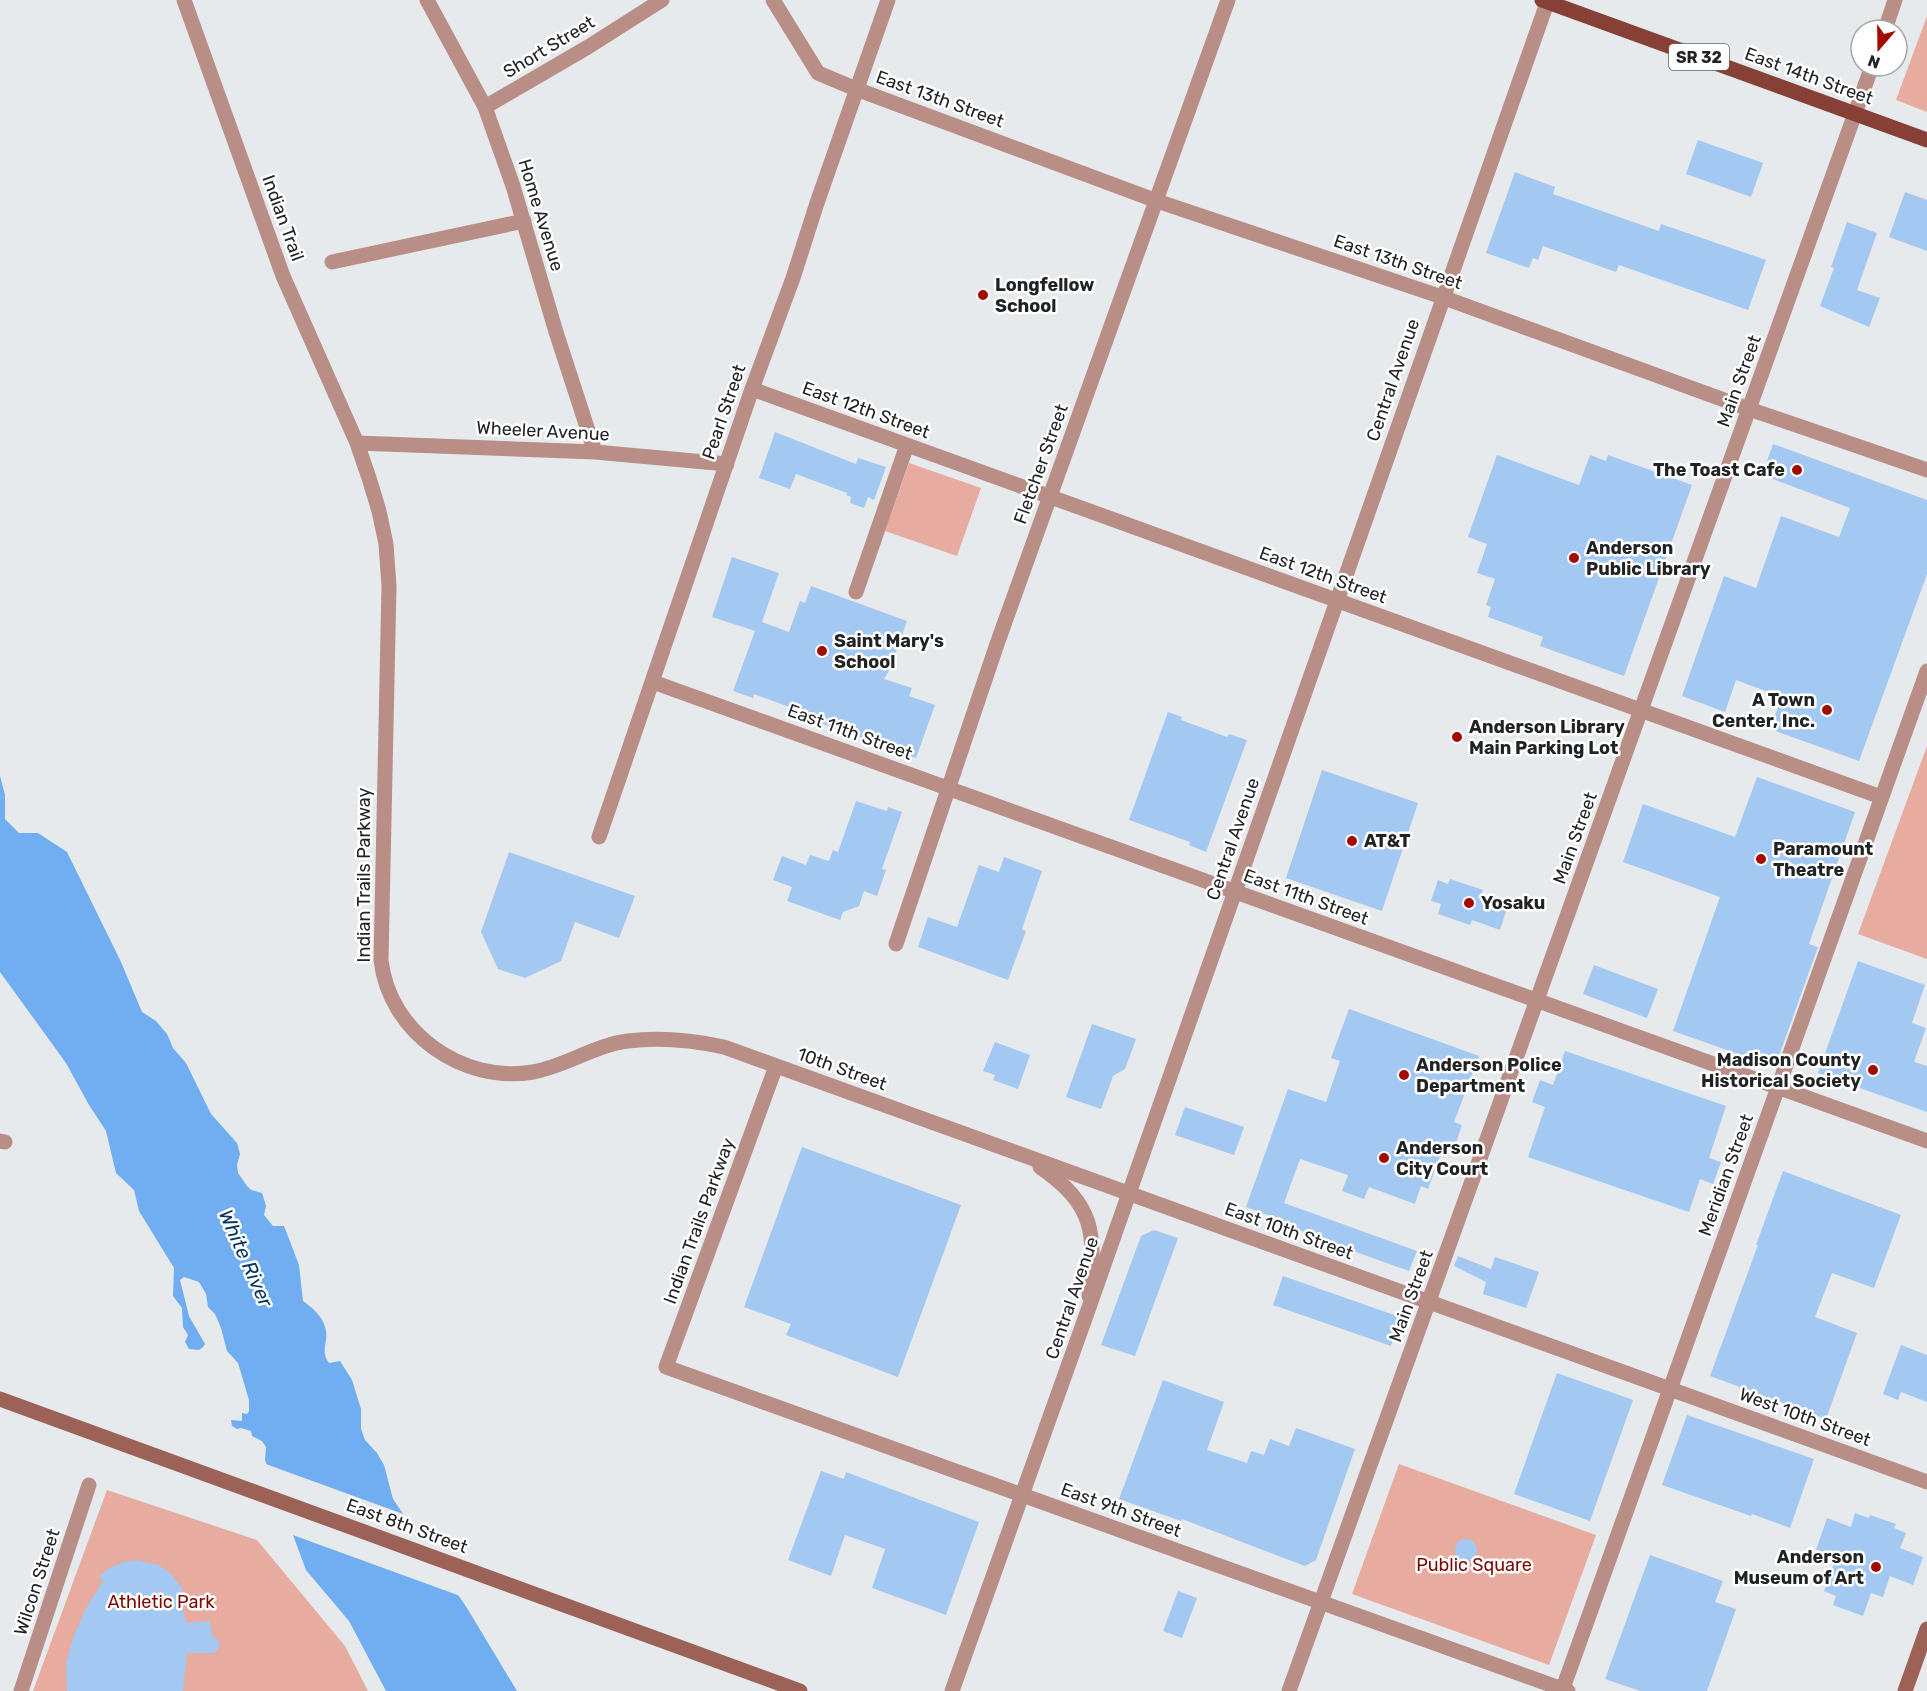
<svg xmlns="http://www.w3.org/2000/svg" width="1927" height="1691" viewBox="0 0 1927 1691" font-family="Rubik,sans-serif">
<style>
.green{fill:#e7aba0}
.water{fill:#70aef1}
.pier{fill:#e7eaec}
.building{fill:#a3c8f1}
.lines{fill:none;stroke-linecap:round;stroke-linejoin:round}
.minor{stroke:#b88e86;stroke-width:15}
.tertiary{stroke:#b88e86;stroke-width:15}
.secondary{stroke:#9c6157;stroke-width:15}
.primary{stroke:#874035;stroke-width:15}
.poi-dot{fill:#a20b00;stroke:#fff;stroke-width:2}
.labels{text-anchor:middle;stroke-width:5;stroke-linejoin:round;paint-order:stroke}
.shield{fill:#fff;stroke:#646566;stroke-width:1.5}
.shield-label{font-size:16px;font-weight:bold;fill:#222324}
.street-label{font-size:18px;fill:#222324;stroke:#fff}
.poi-label{font-size:18px;font-weight:bold;fill:#222324;stroke:#fff;text-anchor:start}
.park-label{font-size:18px;fill:#7b0800;stroke:#fff}
.water-label{font-size:20px;font-style:italic;fill:#06355e;stroke:#fff}
</style>
<rect width="100%" height="100%" fill="#e7eaec"/>
<path class="green" d="M1927,16V112L1896,100Z
M909,463L981,488L957,556L885,531Z
M1927,746V959L1858,934Z
M1399,1464L1596,1535L1549,1665L1352,1594Z
M107,1490L257,1540L345,1646L368,1691H33Z"/>
<path class="water" d="M0,776L5,795V819L19,833H38L67,852L121,962L142,1012L156,1021L167,1034L173,1048L186,1063L211,1114L237,1143L240,1154L237,1165L238,1173L247,1186L251,1190L262,1193L266,1206L264,1215L273,1226H284L299,1265L303,1301C313,1308 324,1317 326,1331C328,1343 320,1352 329,1363L340,1361L352,1380L361,1409V1429L365,1440L377,1453L384,1465L393,1499L467,1608L517,1691H386L349,1621L306,1570L265,1460L266,1447L262,1441L252,1436L251,1431L241,1428L237,1429L232,1426L231,1420L242,1421V1413L247,1414L249,1411V1400L238,1363L227,1351L221,1328L215,1314L208,1307L206,1294L199,1282L184,1277L180,1280L189,1316L205,1344L203,1347L199,1350L189,1349L185,1342L188,1335L183,1327L182,1308L173,1296L174,1268L139,1211L134,1190L116,1173L106,1131L89,1105L66,1063L0,972Z"/>
<path class="pier" d="M263,1463L406,1515L463,1597L290,1534Z"/>
<path class="building" d="M1698,140L1763,163L1751,197L1686,174Z
M1515,172L1555,187L1553,194L1659,231L1661,224L1766,260L1748,310L1619,265L1616,272L1543,246L1538,260L1533,258L1529,268L1486,253Z
M1905,192L1927,200V251L1889,237Z
M1847,222L1877,233L1857,290L1880,298L1869,327L1820,306L1834,268L1831,267Z
M775,432L856,464L858,458L886,467L874,500L868,497L864,508L850,503L851,497L846,495L847,493L796,474L790,489L759,478Z
M1773,444L1927,500V574L1859,761L1770,729L1782,697L1736,680L1725,712L1682,696L1724,576L1756,588L1781,516L1839,537L1850,508L1762,475Z
M1497,455L1579,485L1590,455L1606,461L1608,455L1692,485L1624,676L1540,646L1543,637L1488,617L1491,607L1486,605L1495,579L1477,573L1487,544L1468,537Z
M732,557L779,573L762,622L789,632L800,601L805,603L811,586L907,621L890,669L884,679L912,688L909,696L935,705L916,758L812,720L814,716L754,694L753,698L733,691L755,631L712,617Z
M1168,712L1182,717L1181,720L1227,737L1229,734L1247,740L1206,852L1189,845L1190,842L1129,820Z
M1322,770L1418,803L1382,911L1286,878Z
M1757,777L1855,812L1809,944L1818,947L1775,1067L1673,1031L1720,897L1623,862L1643,804L1735,837Z
M856,801L887,811L888,807L902,812L882,869L886,870L877,896L864,891L859,906L843,912L840,920L787,901L792,887L773,880L782,856L806,865L810,855L829,861L833,850L838,852Z
M509,852L635,896L619,938L575,922L561,961L525,978L498,969L481,932Z
M1004,857L1042,871L1022,929L1026,931L1008,980L918,947L928,917L957,927L979,865L999,872Z
M1450,879L1483,890L1481,895L1508,905L1500,930L1472,920L1470,925L1438,914L1441,904L1431,901L1438,880L1448,884Z
M1858,961L1925,985L1912,1023L1926,1028L1914,1062L1927,1066V1112L1818,1073Z
M1594,965L1658,989L1647,1018L1583,994Z
M1349,1009L1479,1056L1454,1122L1462,1125L1454,1149L1444,1145L1428,1189L1421,1186L1415,1204L1369,1187L1364,1199L1342,1191L1348,1175L1300,1159L1284,1203L1417,1251L1409,1271L1342,1247L1343,1246L1291,1227L1292,1224L1246,1207L1288,1089L1326,1102L1340,1061L1331,1058Z
M1092,1024L1136,1039L1125,1069L1113,1076L1101,1109L1066,1097Z
M995,1042L1030,1055L1018,1089L993,1080L995,1075L983,1071Z
M1565,1051L1726,1106L1709,1158L1721,1162L1713,1184L1700,1179L1689,1212L1528,1157L1545,1107L1532,1102L1540,1080L1553,1085Z
M1185,1107L1244,1127L1234,1155L1175,1135Z
M802,1147L961,1205L898,1377L786,1335L791,1324L744,1307Z
M1783,1171L1901,1215L1874,1288L1832,1273L1815,1317L1857,1333L1826,1419L1710,1376L1758,1245H1756Z
M1154,1230L1178,1238L1135,1356L1101,1345L1141,1236Z
M1458,1256L1491,1269L1495,1257L1539,1272L1526,1308L1483,1294L1486,1282L1454,1266Z
M1283,1276L1400,1317L1391,1346L1273,1305Z
M1901,1345L1927,1355V1402L1901,1392L1898,1400L1883,1394Z
M1557,1373L1633,1400L1590,1521L1514,1494Z
M1163,1380L1224,1402L1207,1450L1247,1463L1251,1451L1264,1455L1270,1439L1289,1446L1296,1428L1355,1449L1316,1560L1305,1566L1182,1519L1181,1521L1119,1499Z
M1687,1415L1814,1459L1790,1528L1752,1514L1751,1516L1662,1485Z
M821,1471L844,1479L846,1472L979,1522L946,1615L872,1588L885,1549L845,1535L831,1576L788,1560Z
M1855,1513L1869,1518L1870,1515L1896,1524L1894,1528L1906,1533L1900,1548L1923,1557L1913,1585L1890,1576L1883,1597L1871,1593L1863,1616L1833,1605L1836,1596L1824,1591L1836,1557L1816,1550L1827,1518L1851,1527Z
M1455 1550a11 11 0 1 1 22 0a11 11 0 1 1-22 0Z
M1650,1555L1723,1581L1715,1602L1736,1609L1707,1691H1640L1605,1679Z
M135,1560L159,1565L171,1574L184,1591L180,1594L186,1623L210,1621L212,1635L219,1641V1648L214,1653H187L183,1691H67L66,1663L73,1638L86,1608L103,1581L99,1576L108,1569L123,1562Z
M1178,1591L1197,1598L1182,1638L1163,1631Z"/>
<g class="lines">
<path class="minor" d="M184,0L283,276L357,443L369,478L379,511L386,544L389,586L381,960C389,1032 462,1084 533,1072C566,1066 595,1045 628,1041C661,1037 691,1040 724,1047L1927,1482
M427,0L485,107L513,186L556,332L595,452
M773,0L818,73L856,89L1157,201L1442,297L1749,409L1927,470
M485,107L588,47L662,0
M332,262L524,221
M752,389L1881,797
M357,443L595,452L727,464
M856,592L907,445
M653,682L1927,1141
M599,837L752,389L793,278L817,203L888,0
M896,944L997,644L1228,0
M776,1066L666,1367L1568,1691
M0,1141L5,1142
M1040,1167C1095,1205 1096,1233 1089,1296
M21,1691L89,1485
M1562,1691L1927,671"/>
<path class="tertiary" d="M1885,30L1895,0
M952,1691L1087,1313L1548,0
M1289,1691L1872,66"/>
<path class="secondary" d="M0,1399L800,1691
M1905,1691L1927,1629"/>
<path class="primary" d="M1542,0L1927,140"/>
</g>
<g class="poi-dot">
<circle cx="983" cy="295" r="6"/>
<circle cx="1797" cy="470" r="6"/>
<circle cx="1574" cy="558" r="6"/>
<circle cx="822" cy="651" r="6"/>
<circle cx="1827" cy="710" r="6"/>
<circle cx="1457" cy="737" r="6"/>
<circle cx="1352" cy="841" r="6"/>
<circle cx="1761" cy="859" r="6"/>
<circle cx="1469" cy="903" r="6"/>
<circle cx="1873" cy="1070" r="6"/>
<circle cx="1404" cy="1075" r="6"/>
<circle cx="1384" cy="1158" r="6"/>
<circle cx="1876" cy="1567" r="6"/>
</g>
<g class="labels">
<rect class="shield" x="1669" y="44" width="60" height="26" rx="4.5"/>
<g class="shield-label">
<text x="1699" y="63">SR 32</text>
</g>
<g class="street-label">
<text transform="translate(549 47) rotate(-31)" y="6">Short Street</text>
<text transform="translate(1809 76) rotate(20)" y="6">East 14th Street</text>
<text transform="translate(940 99) rotate(20)" y="6">East 13th Street</text>
<text transform="translate(541 215) rotate(73)" y="6">Home Avenue</text>
<text transform="translate(283 218) rotate(70)" y="6">Indian Trail</text>
<text transform="translate(1398 262) rotate(19)" y="6">East 13th Street</text>
<text transform="translate(1393 380) rotate(-71)" y="6">Central Avenue</text>
<text transform="translate(1739 381) rotate(-70)" y="6">Main Street</text>
<text transform="translate(866 410) rotate(20)" y="6">East 12th Street</text>
<text transform="translate(724 412) rotate(-71)" y="6">Pearl Street</text>
<text transform="translate(543 431) rotate(3)" y="6">Wheeler Avenue</text>
<text transform="translate(1041 464) rotate(-70)" y="6">Fletcher Street</text>
<text transform="translate(1323 575) rotate(20)" y="6">East 12th Street</text>
<text transform="translate(850 732) rotate(20)" y="6">East 11th Street</text>
<text transform="translate(1575 838) rotate(-70)" y="6">Main Street</text>
<text transform="translate(1233 839) rotate(-71)" y="6">Central Avenue</text>
<text transform="translate(364 875) rotate(-90)" y="6">Indian Trails Parkway</text>
<text transform="translate(1306 897) rotate(20)" y="6">East 11th Street</text>
<text transform="translate(842 1069) rotate(20)" y="6">10th Street</text>
<text transform="translate(1726 1175) rotate(-70)" y="6">Meridian Street</text>
<text transform="translate(699 1221) rotate(-70)" y="6">Indian Trails Parkway</text>
<text transform="translate(1289 1231) rotate(20)" y="6">East 10th Street</text>
<text transform="translate(1411 1296) rotate(-70)" y="6">Main Street</text>
<text transform="translate(1072 1298) rotate(-71)" y="6">Central Avenue</text>
<text transform="translate(1805 1417) rotate(20)" y="6">West 10th Street</text>
<text transform="translate(1121 1510) rotate(20)" y="6">East 9th Street</text>
<text transform="translate(407 1526) rotate(20)" y="6">East 8th Street</text>
<text transform="translate(37 1582) rotate(-72)" y="6">Wilcon Street</text>
</g>
<g class="poi-label">
<text x="995" y="291">Longfellow<tspan x="995" dy="21">School</tspan></text>
<text x="1785" y="476" text-anchor="end">The Toast Cafe</text>
<text x="1586" y="554">Anderson<tspan x="1586" dy="21">Public Library</tspan></text>
<text x="834" y="647">Saint Mary's<tspan x="834" dy="21">School</tspan></text>
<text x="1815" y="706" text-anchor="end">A Town<tspan x="1815" dy="21">Center, Inc.</tspan></text>
<text x="1469" y="733">Anderson Library<tspan x="1469" dy="21">Main Parking Lot</tspan></text>
<text x="1364" y="847">AT&amp;T</text>
<text x="1773" y="855">Paramount<tspan x="1773" dy="21">Theatre</tspan></text>
<text x="1481" y="909">Yosaku</text>
<text x="1861" y="1066" text-anchor="end">Madison County<tspan x="1861" dy="21">Historical Society</tspan></text>
<text x="1416" y="1071">Anderson Police<tspan x="1416" dy="21">Department</tspan></text>
<text x="1396" y="1154">Anderson<tspan x="1396" dy="21">City Court</tspan></text>
<text x="1864" y="1563" text-anchor="end">Anderson<tspan x="1864" dy="21">Museum of Art</tspan></text>
</g>
<g class="park-label">
<text x="1474" y="1571">Public Square</text>
<text x="161" y="1608">Athletic Park</text>
</g>
<g class="water-label">
<text transform="translate(246 1258) rotate(66)" y="7">White River</text>
</g>
</g>
<g transform="translate(1879 48) rotate(200)"><circle r="28" fill="#ffffff" stroke="#a7a7a7" stroke-width="1.5"/>
<path d="M0-4.5L10 22L0 15L-10 22Z" fill="#a20b00"/>
<text y="-9" font-size="16" font-weight="bold" text-anchor="middle" fill="#222324">N</text>
</g>
</svg>
